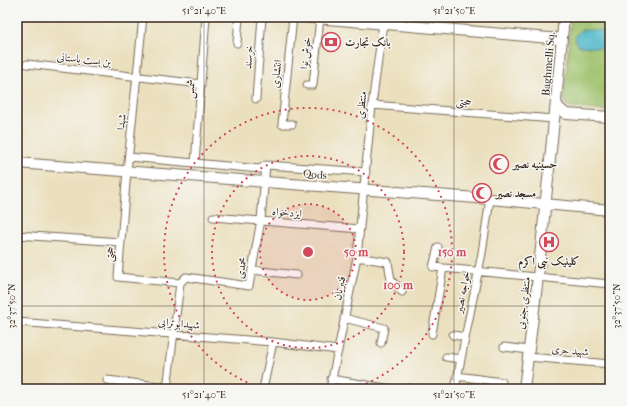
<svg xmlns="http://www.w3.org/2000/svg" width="627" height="406" viewBox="0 0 627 406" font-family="'IM FELL French Canon',Amiri,serif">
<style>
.green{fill:#9ec16b;stroke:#6c7644}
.water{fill:#4db8c9;stroke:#447174}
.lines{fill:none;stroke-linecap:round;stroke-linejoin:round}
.street-casing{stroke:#796a56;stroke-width:9}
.secondary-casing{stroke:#796a56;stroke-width:12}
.street{stroke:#fff;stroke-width:7}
.secondary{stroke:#fff;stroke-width:10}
.ticks{fill:none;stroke:#3b2a1e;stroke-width:1;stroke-opacity:0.45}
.ring{fill:none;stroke:#d1495b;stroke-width:2;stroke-dasharray:2 4}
.labels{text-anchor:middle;stroke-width:3;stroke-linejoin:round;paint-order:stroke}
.poi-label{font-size:11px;font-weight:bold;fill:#3b2a1e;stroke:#f6f6f2;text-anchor:start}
.street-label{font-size:11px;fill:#3b2a1e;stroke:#f6f6f2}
.centre{fill:#d1495b;stroke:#f6f6f2;stroke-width:2}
.ring-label{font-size:12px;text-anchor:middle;font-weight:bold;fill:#d1495b;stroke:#f6f6f2;stroke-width:3;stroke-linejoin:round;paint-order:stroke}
.neatline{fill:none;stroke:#3b2a1e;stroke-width:1.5}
.ticks-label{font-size:10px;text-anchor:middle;fill:#3b2a1e}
</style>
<rect width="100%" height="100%" fill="#f6f6f2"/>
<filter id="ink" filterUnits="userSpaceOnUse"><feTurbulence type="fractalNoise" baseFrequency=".025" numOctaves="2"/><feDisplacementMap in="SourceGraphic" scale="8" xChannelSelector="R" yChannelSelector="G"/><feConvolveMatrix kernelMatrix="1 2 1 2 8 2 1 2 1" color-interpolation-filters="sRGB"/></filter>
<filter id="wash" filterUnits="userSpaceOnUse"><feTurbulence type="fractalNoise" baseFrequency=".012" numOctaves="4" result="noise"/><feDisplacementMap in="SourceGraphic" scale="16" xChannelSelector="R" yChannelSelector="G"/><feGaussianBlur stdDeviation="0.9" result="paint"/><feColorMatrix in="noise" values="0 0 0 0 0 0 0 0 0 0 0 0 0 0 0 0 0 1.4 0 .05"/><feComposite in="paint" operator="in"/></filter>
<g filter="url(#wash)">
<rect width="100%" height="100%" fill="#ebe0be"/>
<path class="green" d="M571,17H610V111L572,108L565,104L564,97Z"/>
<path class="water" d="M582,30L610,31V49L579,46C572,41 575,33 582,30Z"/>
</g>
<g filter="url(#ink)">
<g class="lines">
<defs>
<path id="street" d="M143,17L127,171L118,277L180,283
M237,43L239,17
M27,64L201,84
M307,85H313L320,17
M256,99L262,17
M372,105L554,119
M292,124H282L293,17
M129,157L260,169L266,165L366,172
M195,163L206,17
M213,217L360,229
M17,235L121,242
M438,247L433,267L610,284
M357,257L388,262L391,280L402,292
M252,270L297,275
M180,283L186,277L249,286L261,220L266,165
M344,318L384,328L381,343
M17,322L273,342L338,350
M432,334L443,268
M453,335L465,337
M504,347L529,350
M446,357L461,359
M528,357L610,364
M457,376L502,382
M331,379L391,389
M107,380L167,387
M409,388L413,389
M167,389L180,283
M263,389L273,342
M330,389L357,257L372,105L383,23
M455,389L482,253L490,199"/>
<path id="secondary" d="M304,17L561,39
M564,17L556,101L558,107L566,114L610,117
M17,163L490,199L610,210
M524,389L538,277L556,101"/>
</defs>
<use href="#street" class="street-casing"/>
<use href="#secondary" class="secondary-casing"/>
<use href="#street" class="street"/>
<use href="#secondary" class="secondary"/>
</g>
</g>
<path class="ticks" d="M204,17V389M454,17V389M17,306H610"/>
<circle cx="308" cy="252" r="48" fill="#d1495b" fill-opacity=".12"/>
<g class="ring">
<circle cx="308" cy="252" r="48"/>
<circle cx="308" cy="252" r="96"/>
<path d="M264 389A144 144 0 1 1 352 389"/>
</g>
<defs>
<symbol id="bank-ring" viewBox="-11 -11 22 22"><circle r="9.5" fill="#f6f6f2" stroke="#d1495b" stroke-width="1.5"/><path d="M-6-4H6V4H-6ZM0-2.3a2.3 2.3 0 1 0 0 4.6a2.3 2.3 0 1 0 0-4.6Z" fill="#d1495b"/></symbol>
<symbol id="mosque-ring" viewBox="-11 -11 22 22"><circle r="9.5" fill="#f6f6f2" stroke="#d1495b" stroke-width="1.5"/><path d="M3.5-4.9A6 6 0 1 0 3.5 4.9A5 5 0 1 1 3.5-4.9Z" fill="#d1495b"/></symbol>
<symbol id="hospital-ring" viewBox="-11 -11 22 22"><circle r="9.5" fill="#f6f6f2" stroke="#d1495b" stroke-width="1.5"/><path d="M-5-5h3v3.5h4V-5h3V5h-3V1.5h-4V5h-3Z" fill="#d1495b"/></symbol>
</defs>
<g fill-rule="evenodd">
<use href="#bank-ring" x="320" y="31" width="22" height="22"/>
<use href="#mosque-ring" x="488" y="153" width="22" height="22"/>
<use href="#mosque-ring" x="471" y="182" width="22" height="22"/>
<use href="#hospital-ring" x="538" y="231" width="22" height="22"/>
</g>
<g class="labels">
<g class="poi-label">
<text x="345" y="46">بانک تجارت</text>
<text x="513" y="168">حسینیه نصیر</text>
<text x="496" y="197">مسجد نصیر</text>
<text x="549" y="265" text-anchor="middle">کلینیک نبی اکرم</text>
</g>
<g class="street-label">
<text transform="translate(305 53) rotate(-84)" y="4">خوش نوا</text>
<text transform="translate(248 57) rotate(-86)" y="4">خرسند</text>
<text transform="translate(84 59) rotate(6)" y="4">بن بست باستانی</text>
<text transform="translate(548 64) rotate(-85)" y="4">Baghmelli Sq.</text>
<text transform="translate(276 74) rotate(-84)" y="4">انتشاری</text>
<text transform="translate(190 89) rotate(-86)" y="4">شمس</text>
<text transform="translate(464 101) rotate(4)" y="4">حجتی</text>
<text transform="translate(361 105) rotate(-84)" y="4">منتظری</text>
<text transform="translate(121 122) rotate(-84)" y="4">شهدا</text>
<text transform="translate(315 174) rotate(5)" y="4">Qods</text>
<text transform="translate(287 212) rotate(5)" y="4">ایزدخواه</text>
<text transform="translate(109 254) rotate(-85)" y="4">حجتی</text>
<text transform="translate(241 268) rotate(-80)" y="4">محمدی</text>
<text transform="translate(339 288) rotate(-78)" y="4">قنبریان</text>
<text transform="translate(462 292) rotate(-79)" y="4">خواجه نصیر</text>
<text transform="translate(523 303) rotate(-83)" y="4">منتظری جنوبی</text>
<text transform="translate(179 323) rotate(5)" y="4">شهیدابوترابی</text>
<text transform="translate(570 350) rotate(5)" y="4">شهید حری</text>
</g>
</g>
<circle cx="308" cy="252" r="6" class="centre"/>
<g class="ring-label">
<text x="356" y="256">50 m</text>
<text x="452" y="256">150 m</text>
<text x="398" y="289">100 m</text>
</g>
<rect width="627" height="406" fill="none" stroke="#f6f6f2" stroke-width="44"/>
<rect x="22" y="22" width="583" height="362" class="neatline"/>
<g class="ticks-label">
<text x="204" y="14">51°21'40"E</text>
<text x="454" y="14">51°21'50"E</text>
<text transform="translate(11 306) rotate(-90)" y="4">32°37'50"N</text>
<text transform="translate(616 306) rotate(-90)" y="4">32°37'50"N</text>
<text x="204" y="398">51°21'40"E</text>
<text x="454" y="398">51°21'50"E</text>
</g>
</svg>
